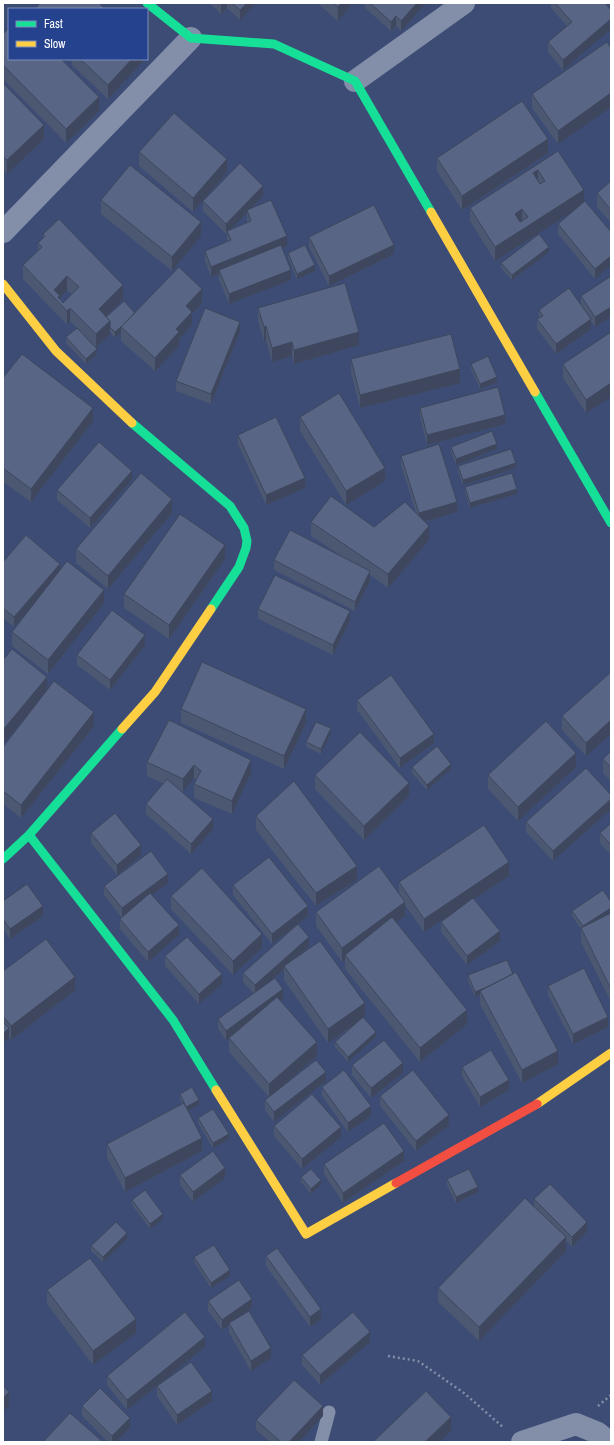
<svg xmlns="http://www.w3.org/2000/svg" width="614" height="1445" viewBox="0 0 614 1445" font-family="'Archivo Narrow',sans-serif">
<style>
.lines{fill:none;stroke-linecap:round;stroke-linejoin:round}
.path{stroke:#838ea9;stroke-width:2.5;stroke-dasharray:2 3;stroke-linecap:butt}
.lane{stroke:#838ea9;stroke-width:13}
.street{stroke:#838ea9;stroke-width:22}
.fast{stroke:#16e098;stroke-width:9}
.slow{stroke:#ffcf43;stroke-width:9}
.jam{stroke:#f24e42;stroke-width:9}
.wall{fill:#4c5772;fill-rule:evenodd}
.shaded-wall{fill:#3e475d}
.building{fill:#586585;stroke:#3e475d;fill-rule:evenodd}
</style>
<rect width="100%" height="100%" fill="#3c4c75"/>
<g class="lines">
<path class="path" d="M388,1356L418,1361L464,1393L504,1428
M598,1406L611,1395"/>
<path class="lane" d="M321,1442L329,1412"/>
<path class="street" d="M355,81L464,3
M3,232L191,38
M522,1442L576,1424L598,1433L609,1442"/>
<path class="fast" d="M147,3L191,38L274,44L355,81L431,212
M535,392L611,523
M132,423L230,506L244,528L247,541L246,548L239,567L211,609
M29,835L173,1020L216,1090
M3,859L29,835L122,729"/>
<path class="slow" d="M431,212L535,392
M3,284L56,351L132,423
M122,729L155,692L211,609
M216,1090L306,1234L396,1183
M537,1104L611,1053"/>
<path class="jam" d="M396,1183L537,1104"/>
</g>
<path class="wall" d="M209,3H256L240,20L227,8L221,14Z
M317,3H353L338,21Z
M365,3H426L401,31L396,26L391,31L365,8Z
M551,3H605L563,70L548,52V42L567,26L551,8Z
M3,34L99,111L66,143L3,79Z
M607,42L558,144L532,108V94Z
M72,59H145L108,99L72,65Z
M3,83L44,139L7,174L3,170Z
M558,151L584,203L611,232L595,279L558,234V224L577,208L495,261L470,221V208Z
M139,152L227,172L193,212L139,166Z
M548,153L462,210L437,171V158Z
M611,181V223L597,207V193Z
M263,196L251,209L287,246L282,248L291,280L229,304L219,280V274L211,277L205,261V251L227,242V233L226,234L203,211V201ZM247,213V222L231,229Z
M101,200L201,236L172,271L101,214Z
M43,234L123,299L105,316L106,317L202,303L192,314V325L179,339V346L155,371L121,341V332L115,338L110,332V334L96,348L97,354L86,364L66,343V337L77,328L70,321L67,325L23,279V265L38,251V243L43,238ZM67,290L72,294L63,303L60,299V298Z
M309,237L394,254L329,286L309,247Z
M549,252L512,280L501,268V263Z
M288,253L315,271L297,279L288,258Z
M611,276V317L595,327L591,321V329L556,354L537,329V319L539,318V310L581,304V296Z
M258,308L359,345L294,364L292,356L272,362L266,340L264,341L258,321Z
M240,331L211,404L176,391V381Z
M611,332L586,413L563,378V364Z
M351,359L460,383L360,408L351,373Z
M471,364L497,382L480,389L471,369Z
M3,378L93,421L31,502L3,482Z
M420,408L505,424L427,445L420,417Z
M300,417L385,481L346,505L300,431Z
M238,435L305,488L266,505L238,444Z
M451,447L497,449L456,465L451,452Z
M401,456L457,512L424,522L429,540L388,588L370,575V581L355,611L274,570V560L340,555L311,536V522L374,527L416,513L401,465Z
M458,466L516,468L463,485L458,471Z
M132,480L90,528L57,500V490Z
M465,487L517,494L470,508L465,492Z
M172,513L108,589L76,563V549Z
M225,559L169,639L124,608V594Z
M3,562L104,603L48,674L12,646V632L31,608L14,627L3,618Z
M258,609L350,621L333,655L258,619Z
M145,645L110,690L77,665V655Z
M611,672V734L586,756L562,730V716Z
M357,700L434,743L400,768L357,710Z
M181,709L306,723L284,769L181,723Z
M94,726L21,818L3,804V747Z
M331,733L321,754L306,747V742Z
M611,751V781L603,773V759Z
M251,760V773L232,814L194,798V784L196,780L194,778L183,792H181L213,829L191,854L146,814V804L164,784L147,776V762Z
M412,767L451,769L427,790L412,773Z
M576,767L518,821L488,789V775Z
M315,775L409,796L364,840L315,789Z
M611,795V809L553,861L526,832V822Z
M256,816L357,880L316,906L256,830Z
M611,823V855L600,843V833Z
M91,833L141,855L117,875L91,843Z
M509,876L474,899L500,941L467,965L441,932V922L459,909L424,932L405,905V916L396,922L467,1024L420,1062L345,969V960L342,962L316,926V912L399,893V882Z
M168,883L152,895L179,935L148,962L120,929V919L122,918L104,895V886Z
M233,885L308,916L298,924L309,946L297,957L365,1017L363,1018L376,1037L348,1062L335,1047V1042L356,1024L328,1043L284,980V969L266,985L283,999L280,1001L317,1056L283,1086L326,1081L274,1122L265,1110V1100L269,1097L229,1052V1038L226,1040L218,1029V1019L254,994L243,982V973L296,926L272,944L233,895Z
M171,896L262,948L233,975L171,909Z
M3,901L43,916L10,939L3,929Z
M611,902V1002L581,942V929L572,916V911Z
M165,956L222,984L199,1004L165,966Z
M3,971L75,990L11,1040L9,1037V1038L3,1043Z
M513,974L558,1064L522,1083L480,1004V995L475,997L468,981V975Z
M548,986L608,1027L573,1044L548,995Z
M352,1065L403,1073L371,1098L352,1075Z
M462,1067L509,1090L480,1107L462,1076Z
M322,1087L371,1116L348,1132L322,1096Z
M180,1094L199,1105L188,1111L202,1151L125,1192L107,1158V1144L182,1104L180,1099Z
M380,1096L449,1125L416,1151L380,1106Z
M198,1118L229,1139L213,1148L198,1123Z
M274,1126L341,1137L302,1169L274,1136Z
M404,1161L343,1203L324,1174V1164Z
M180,1175L225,1178L193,1202L180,1185Z
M301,1177L321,1185L311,1194L301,1182Z
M447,1179L478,1192L456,1203L447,1185Z
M534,1199L587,1232L572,1247L566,1241V1251L479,1341L438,1302V1288L534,1207Z
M132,1200L163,1219L150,1229L132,1205Z
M127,1239L103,1262L91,1251V1246Z
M266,1256L321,1319L310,1327L266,1266Z
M194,1257L230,1276L211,1288L194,1262Z
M47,1290L136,1333L93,1365L47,1304Z
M208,1301L252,1308L244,1314L271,1358L251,1371L229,1333V1325L222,1330L208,1311Z
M370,1342L320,1385L302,1365V1355Z
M205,1347L127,1410L107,1385V1376Z
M157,1386L212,1401L177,1425L157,1396Z
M82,1406L130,1428L116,1442H108L82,1416Z
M323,1416L299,1442H270L256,1430V1420Z"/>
<path class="shaded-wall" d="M222,3H227V8L221,14V4Z
M247,3H256L240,20V10Z
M341,3H353L338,21V7Z
M417,3H426L401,31V21Z
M396,16V26L391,31V22Z
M611,19V29L563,70V60Z
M132,59H145L108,99V85Z
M611,93V107L558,144V131Z
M99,97V111L66,143V129Z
M44,125V139L7,174V160Z
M548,139V153L462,210V196Z
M227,159V172L193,212V198Z
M538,170V184L533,173Z
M263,186V196L247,212V210V213L228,232L227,231L226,234V224Z
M584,190V204L495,261V247Z
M522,209V223L515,228V214Z
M201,222V236L172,271V257Z
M287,236V246L221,274L219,270V274L211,277V267Z
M394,245V254L329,286V276Z
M549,247V252L512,280V275Z
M611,256V265L595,279V269Z
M315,265V271L297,279V274Z
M291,270V280L229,304V294Z
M67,276V290L60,298V303L54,290Z
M123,285V299L99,323V309Z
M202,289V303L192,314V325L179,339V346L155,371V358L176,329L186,306Z
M611,307V317L595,327V317Z
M70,308V321L67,325V311Z
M591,319V329L556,354V344Z
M110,321V334L96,348V334Z
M240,322V331L211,404V394Z
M266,326V340L264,341V327Z
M121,327V332L115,338V332Z
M359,332V345L294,364V350Z
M292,342V356L272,362V348Z
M97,349V354L86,364V359Z
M460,369V383L360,408V395Z
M497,377V382L480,389V384Z
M611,383V397L586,413V400Z
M93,408V421L31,502V489Z
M505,415V424L427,445V435Z
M497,444V449L456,465V459Z
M516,463V468L463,485V480Z
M385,468V481L346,505V491Z
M132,471V480L90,528V518Z
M305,478V488L266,505V495Z
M517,489V494L470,508V503Z
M172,499V513L108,589V576Z
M457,502V512L419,523V513Z
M429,526V540L388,588V574Z
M225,545V559L169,639V625Z
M60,564V574L14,627V617Z
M370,571V581L355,611V602Z
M104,590V603L48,674V660Z
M350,611V621L333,655V645Z
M145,635V645L110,690V680Z
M47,677V691L3,744V730Z
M306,709V723L284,769V756Z
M94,712V726L21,818V805Z
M611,720V734L586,756V743Z
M331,728V733L321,754V749Z
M434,734V743L400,768V758Z
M576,753V767L518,821V807Z
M251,760V773L232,814V801Z
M451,764V769L427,790V785Z
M194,765V778L183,792V779Z
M409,783V796L364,840V826Z
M611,799V809L553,861V851Z
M213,819V829L191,854V844Z
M141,845V855L117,875V865Z
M509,862V876L424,932V919Z
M357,866V880L316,906V893Z
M168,874V883L122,918V908Z
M405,902V916L347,958L345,955V960L342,962V948Z
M43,906V916L10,939V929Z
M308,906V916L272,944V934Z
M611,908V913L583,932V926Z
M179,925V935L148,962V952Z
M500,931V941L467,965V956Z
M262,934V948L233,975V961Z
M309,937V946L285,968L284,966V969L255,995V985Z
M222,974V984L199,1004V994Z
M514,976L480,991V995L475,997V992Z
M75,977V990L11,1040V1026Z
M283,989V999L226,1040V1031Z
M365,1003V1017L328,1043V1029Z
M467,1010V1024L420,1062V1048Z
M608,1017V1027L573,1044V1034Z
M9,1028V1038L3,1043V1034Z
M376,1032V1037L348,1062V1057Z
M317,1042V1056L269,1098V1084Z
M558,1051V1064L522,1083V1070Z
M403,1063V1073L371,1098V1088Z
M326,1072V1081L274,1122V1112Z
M509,1080V1090L480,1107V1097Z
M199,1100V1105L186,1112V1107Z
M371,1106V1116L348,1132V1123Z
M449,1115V1125L416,1151V1141Z
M341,1127V1137L302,1169V1159Z
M229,1134V1139L213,1148V1143Z
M202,1138V1151L125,1192V1178Z
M404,1151V1161L343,1203V1193Z
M225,1168V1178L193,1202V1192Z
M321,1180V1185L311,1194V1189Z
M478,1187V1192L456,1203V1197Z
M163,1214V1219L150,1229V1224Z
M587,1222V1232L572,1247V1237Z
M127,1233V1239L103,1262V1257Z
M566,1237V1251L479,1341V1327Z
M230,1270V1276L211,1288V1283Z
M252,1299V1308L229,1325V1323V1325L222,1330V1320Z
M321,1309V1319L310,1327V1317Z
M136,1319V1333L93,1365V1351Z
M370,1332V1342L320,1385V1375Z
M205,1337V1347L127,1410V1400Z
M271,1348V1358L251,1371V1361Z
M212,1391V1401L177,1425V1415Z
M9,1392V1406L3,1412V1398Z
M323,1406V1416L299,1442H289Z
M451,1417V1431L439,1442H425Z
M130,1418V1428L116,1442H112V1436Z"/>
<path class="building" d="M40,3H99L105,9H35Z
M232,3H247L240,10Z
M333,3H341L338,7Z
M370,3H417L401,21L396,16L391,22Z
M555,3H605L611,10V19L563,60L548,42L572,22Z
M9,28V59H61L99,97L66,129L3,65V34Z
M607,42L611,48V93L558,131L532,94Z
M80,59H132L108,85Z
M3,83L44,125L7,160L3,157Z
M522,101L548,139L462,196L437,158Z
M174,113L227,159L193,198L139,152Z
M558,151L584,190L495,247L470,208ZM538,170L545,181L540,184L533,173ZM522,209L528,217L520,222L515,214Z
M240,163L263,186L226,224L203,201Z
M130,165L201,222L172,257L101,200Z
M611,181V210L597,193Z
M271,200L287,236L211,267L205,251L231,240L227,231L251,221L247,210Z
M585,201L611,232V256L595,269L558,224Z
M374,205L394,245L329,276L309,237Z
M59,219L123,285L99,309L110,321L96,334L70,308L67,311L23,265L42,247L38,243L45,236L43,234ZM67,276L79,287L63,303L58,297L60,296L54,290Z
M539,234L549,247L512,275L501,263Z
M281,245L291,270L229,294L219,270Z
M305,245L315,265L297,274L288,253Z
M179,267L202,289L186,306L192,312L176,329L179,332L155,358L121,327Z
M611,276V307L595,317L581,296Z
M345,283L359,332L294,350L292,342L272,348L266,326L264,327L258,308Z
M569,288L591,319L556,344L537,319L543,316L539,310Z
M124,301L135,313L122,326L115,332L110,327V321L106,317Z
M205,308L240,322L211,394L176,381Z
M77,328L97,349L86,359L66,337Z
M611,332V383L586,400L563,364Z
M451,334L460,369L360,395L351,359Z
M22,354L93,408L31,489L3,468V378Z
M488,356L497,377L480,384L471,364Z
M498,387L505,415L427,435L420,408Z
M339,393L385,468L346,491L300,417Z
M276,417L305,478L266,495L238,435Z
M492,431L497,444L456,459L451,447Z
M99,442L132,471L90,518L57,490Z
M439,444L457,502L419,513L401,456Z
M511,449L516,463L463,480L458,466Z
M141,473L172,499L108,576L76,549Z
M512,473L517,489L470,503L465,487Z
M331,496L374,527L405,502L429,526L388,574L311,522Z
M180,514L225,545L169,625L124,594Z
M290,530L370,571L355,602L274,560Z
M26,535L60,564L14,617L3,608V562Z
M67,561L104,590L48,660L12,632Z
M275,575L350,611L333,645L258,609Z
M112,610L145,635L110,680L77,655Z
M12,649L47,677L3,730V660Z
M202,662L306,709L284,756L181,709Z
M611,672V720L586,743L562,716Z
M391,675L434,734L400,758L357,700Z
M54,681L94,712L21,805L3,791V747Z
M169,720L251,760L232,801L194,784L201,771L194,765L183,779L147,762Z
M546,721L576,753L518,807L488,775Z
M316,722L331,728L321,749L306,742Z
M360,732L409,783L364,826L315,775Z
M437,746L451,764L427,785L412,767Z
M611,751V767L603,759Z
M586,768L611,795V799L553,851L526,822Z
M167,779L213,819L191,844L146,804Z
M294,781L357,866L316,893L256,816Z
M115,813L141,845L117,865L91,833Z
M611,823V845L600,833Z
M484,825L509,862L424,919L399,882Z
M151,851L168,874L122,908L104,886Z
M269,857L308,906L272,934L233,885Z
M379,866L405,902L342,948L316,912Z
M202,868L262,934L233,961L171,896Z
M27,884L43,906L10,929L3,919V901Z
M603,890L611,902V908L583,926L572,911Z
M150,893L179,925L148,952L120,919Z
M473,898L500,931L467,956L441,922Z
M611,913V989L581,928Z
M392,917L467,1010L420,1048L345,955Z
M298,924L309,937L255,985L243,973Z
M187,937L222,974L199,994L165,956Z
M46,939L75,977L11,1026L3,1016V971Z
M320,941L365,1003L328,1029L284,966Z
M507,960L513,974L489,986L475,992L468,975Z
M584,968L608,1017L573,1034L548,986Z
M516,972L558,1051L522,1070L480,991Z
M275,978L283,989L226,1031L218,1019Z
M277,997L317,1042L269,1084L229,1038Z
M363,1017L376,1032L348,1057L335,1042Z
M3,1022L9,1028L3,1034Z
M384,1040L403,1063L371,1088L352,1065Z
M491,1050L509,1080L480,1097L462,1067Z
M316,1060L326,1072L274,1112L265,1100Z
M344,1070L371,1106L348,1123L322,1087Z
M413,1070L449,1115L416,1141L380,1096Z
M192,1087L199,1100L186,1107L180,1094Z
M312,1094L341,1127L302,1159L274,1126Z
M184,1103L202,1138L125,1178L107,1144Z
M213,1109L229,1134L213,1143L198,1118Z
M384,1123L404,1151L343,1193L324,1164Z
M213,1151L225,1168L193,1192L180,1175Z
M311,1169L321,1180L311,1189L301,1177Z
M469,1169L478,1187L456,1197L447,1179Z
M550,1184L587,1222L572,1237L534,1199Z
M145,1190L163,1214L150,1224L132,1200Z
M525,1198L566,1237L479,1327L438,1288Z
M116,1222L127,1233L103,1257L91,1246Z
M214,1245L230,1270L211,1283L194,1257Z
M277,1248L321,1309L310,1317L266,1256Z
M90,1258L136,1319L93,1351L47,1290Z
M239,1280L252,1299L222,1320L208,1301Z
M249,1311L271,1348L251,1361L229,1323Z
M185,1312L205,1337L127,1400L107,1376Z
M353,1312L370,1332L320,1375L302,1355Z
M191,1362L212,1391L177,1415L157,1386Z
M294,1380L323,1406L289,1442H281L256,1420Z
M3,1386L9,1392L3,1398Z
M100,1388L130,1418L112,1436L82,1406Z
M426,1391L451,1417L425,1442H373Z
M70,1413L103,1442H43Z"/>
<rect width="614" height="1445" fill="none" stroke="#ffffff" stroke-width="8"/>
<rect x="8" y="8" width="140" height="52" fill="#24428d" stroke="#7c8ebb"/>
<rect x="16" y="21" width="20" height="6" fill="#16e098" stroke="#7c8ebb"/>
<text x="44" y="28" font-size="12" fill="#ffffff">Fast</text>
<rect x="16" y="41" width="20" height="6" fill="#ffcf43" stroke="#7c8ebb"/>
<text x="44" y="48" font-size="12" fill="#ffffff">Slow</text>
</svg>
